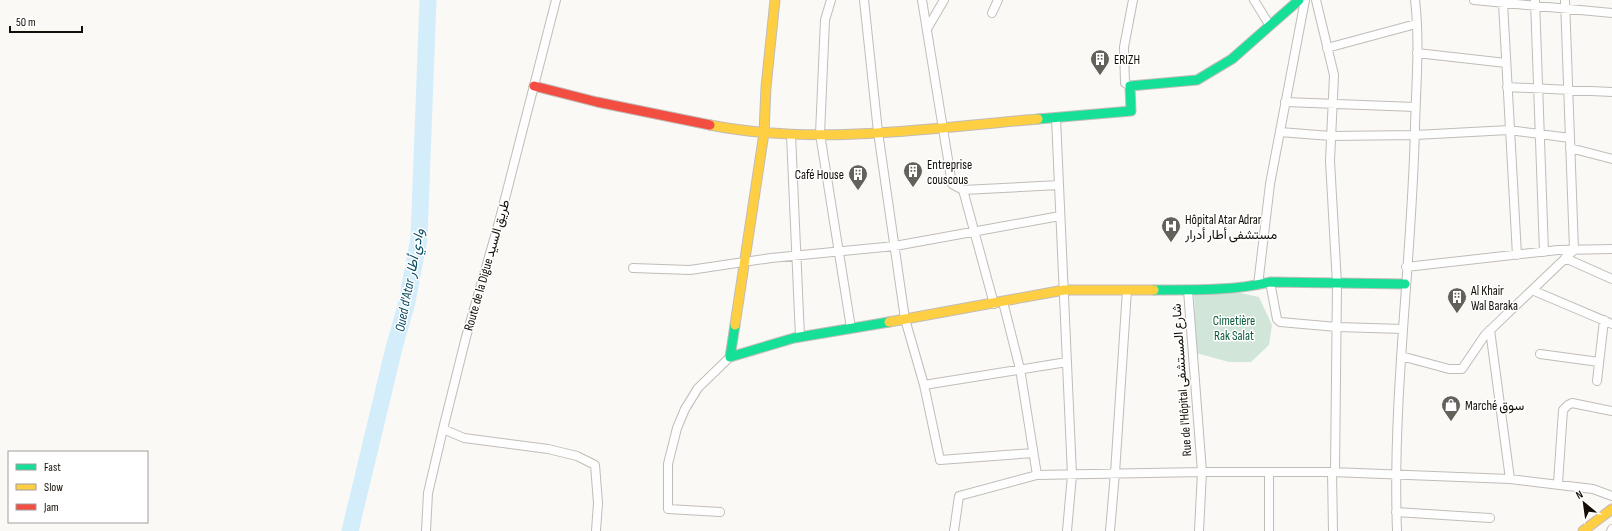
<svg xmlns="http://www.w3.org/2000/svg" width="1612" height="531" viewBox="0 0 1612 531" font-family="'Sofia Sans Condensed',Vazirmatn,sans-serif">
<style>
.green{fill:#d1e6d8}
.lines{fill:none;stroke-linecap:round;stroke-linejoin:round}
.river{stroke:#d3eefa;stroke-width:17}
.street-casing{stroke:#c1bcb7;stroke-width:10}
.fast-casing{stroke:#c1bcb7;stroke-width:11}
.slow-casing{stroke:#c1bcb7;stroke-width:11}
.jam-casing{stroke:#c1bcb7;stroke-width:11}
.street{stroke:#fefefe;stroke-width:8}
.fast{stroke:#16e098;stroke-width:9}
.slow{stroke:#ffcf43;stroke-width:9}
.jam{stroke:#f24e42;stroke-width:9}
.labels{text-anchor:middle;stroke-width:3;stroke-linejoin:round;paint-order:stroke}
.poi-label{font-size:13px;fill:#130d06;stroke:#fff;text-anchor:start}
.street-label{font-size:13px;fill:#130d06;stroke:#fff}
.park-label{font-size:13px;fill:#0a5b3a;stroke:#fff}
.water-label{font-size:14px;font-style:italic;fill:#084b63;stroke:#fff}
</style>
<rect width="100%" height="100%" fill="#fbf9f6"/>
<path class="green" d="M1218,288L1259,297L1272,325L1269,345L1251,362H1229L1196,353L1194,295Z"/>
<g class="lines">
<path class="river" d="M350,531L394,348L407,302L419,238L428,0"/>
<defs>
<path id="street" d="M831,0L825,20L820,134L851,328
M864,0L878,132L905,319L924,385L940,460L1033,453
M922,0L952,184L963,190L994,304
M1254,0L1270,26
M1316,0L1334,75L1330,161L1337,284L1335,472
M1474,0L1612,13
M1535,0L1544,252
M1503,3L1517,255
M992,13L998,0
M927,29L944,0
M1327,48L1416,24
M1417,53L1506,63
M1130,86L1125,83L1124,47L1133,0
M1507,87L1612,92
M1285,102L1415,107
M1056,118L1072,475L1067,531
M1280,132L1331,136L1415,135L1509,130L1570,138
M791,135L800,337
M1570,148L1612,159
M963,190L1059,185
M1565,258L1612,279
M1406,267L1558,250L1612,249
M633,268L690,270L771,258L895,246L1060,216
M1270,282L1277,319L1280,322L1337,327L1403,329
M1258,285L1270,184L1305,0
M1188,290L1202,472L1199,531
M1532,290L1612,324
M1003,302L1020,369L1037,475
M1490,330L1510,479
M1540,354L1599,362
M1401,356L1449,369H1462L1485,335L1574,250L1565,0
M1597,381L1604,320
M924,385L1067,362
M443,429L464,438L548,449L577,456L595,465L598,503L596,531
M1332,472L1333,531
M1558,483L1563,410L1568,405L1572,403L1612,411
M720,512L668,509V464L677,428L685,409L698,388L730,357
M1396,512L1490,518
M426,531L428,493L443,429L466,337L499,222L556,0
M954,531L959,496L1037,475L1202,472H1332L1510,479L1593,489L1612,496
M1110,531L1115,473L1127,290
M1269,531V472
M1397,531C1392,396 1412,262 1415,127C1416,84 1420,42 1415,0
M1611,531L1612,529"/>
<path id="fast" d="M1038,119L1131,111L1130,86L1197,80L1232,59L1299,0
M1154,290C1191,290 1233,291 1270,282L1405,284
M735,325L730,357L794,338L889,322"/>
<path id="slow" d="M710,125C817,146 930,128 1038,119
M889,322L1064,290H1154
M735,325L764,133L766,87L775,0
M1583,531L1612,509"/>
<path id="jam" d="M534,86L597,102L710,125"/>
</defs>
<use href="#street" class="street-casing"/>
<use href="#fast" class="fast-casing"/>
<use href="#slow" class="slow-casing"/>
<use href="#jam" class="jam-casing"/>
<use href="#street" class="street"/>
<use href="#fast" class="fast"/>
<use href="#slow" class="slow"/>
<use href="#jam" class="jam"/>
</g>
<defs>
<symbol id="building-pin" viewBox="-11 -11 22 30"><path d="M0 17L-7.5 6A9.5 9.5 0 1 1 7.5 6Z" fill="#64605a" stroke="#fff"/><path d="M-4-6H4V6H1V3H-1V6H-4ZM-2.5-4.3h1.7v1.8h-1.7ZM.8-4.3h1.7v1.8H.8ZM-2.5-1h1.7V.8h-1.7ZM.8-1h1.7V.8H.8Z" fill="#fff"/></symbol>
<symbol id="hospital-pin" viewBox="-11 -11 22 30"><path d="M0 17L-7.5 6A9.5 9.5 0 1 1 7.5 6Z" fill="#64605a" stroke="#fff"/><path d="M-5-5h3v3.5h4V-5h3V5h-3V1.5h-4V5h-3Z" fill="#fff"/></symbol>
<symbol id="shop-pin" viewBox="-11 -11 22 30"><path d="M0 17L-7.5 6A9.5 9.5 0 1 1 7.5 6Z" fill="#64605a" stroke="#fff"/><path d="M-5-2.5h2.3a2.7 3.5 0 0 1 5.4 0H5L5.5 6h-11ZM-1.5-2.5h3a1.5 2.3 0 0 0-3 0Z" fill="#fff"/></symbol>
</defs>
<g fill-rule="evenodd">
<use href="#building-pin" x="1089" y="48" width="22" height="30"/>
<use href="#building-pin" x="902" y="160" width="22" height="30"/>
<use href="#building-pin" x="847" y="163" width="22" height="30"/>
<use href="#hospital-pin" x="1160" y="215" width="22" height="30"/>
<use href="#building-pin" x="1446" y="286" width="22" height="30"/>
<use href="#shop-pin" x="1440" y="394" width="22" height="30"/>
</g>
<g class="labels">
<g class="poi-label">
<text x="1114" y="64">ERIZH</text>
<text x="927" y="169">Entreprise<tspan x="927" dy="15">couscous</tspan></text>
<text x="844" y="179" text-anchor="end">Café House</text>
<text x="1185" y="224">Hôpital Atar Adrar<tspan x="1185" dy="15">مستشفى أطار أدرار</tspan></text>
<text x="1471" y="295">Al Khair<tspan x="1471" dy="15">Wal Baraka</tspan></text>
<text x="1465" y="410">Marché سوق</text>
</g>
<g class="street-label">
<text transform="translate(486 265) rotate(-74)" y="5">Route de la Digue طريق السيد</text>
<text transform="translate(1181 380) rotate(-94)" y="5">Rue de l'Hôpital شارع المستشفى</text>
</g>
<g class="park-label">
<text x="1234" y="325">Cimetière<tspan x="1234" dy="15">Rak Salat</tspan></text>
</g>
<g class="water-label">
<text transform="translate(409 280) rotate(-79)" y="5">Oued d'Atar وادي أطار</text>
</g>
</g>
<rect x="8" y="451" width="140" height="72" fill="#ffffff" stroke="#a19e9b"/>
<rect x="16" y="464" width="20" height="6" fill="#16e098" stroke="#a19e9b"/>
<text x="44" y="471" font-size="12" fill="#130d06">Fast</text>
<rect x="16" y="484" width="20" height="6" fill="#ffcf43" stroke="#a19e9b"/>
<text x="44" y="491" font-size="12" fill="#130d06">Slow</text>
<rect x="16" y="504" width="20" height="6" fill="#f24e42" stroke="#a19e9b"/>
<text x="44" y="511" font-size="12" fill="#130d06">Jam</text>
<g transform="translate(1584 503) rotate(331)" stroke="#ffffff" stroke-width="3" paint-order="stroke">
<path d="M0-3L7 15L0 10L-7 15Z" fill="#130d06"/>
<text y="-6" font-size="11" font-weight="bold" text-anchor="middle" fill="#130d06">N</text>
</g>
<path d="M10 26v6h72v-6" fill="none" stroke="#130d06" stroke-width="2"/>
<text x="16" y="26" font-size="12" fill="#130d06" stroke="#ffffff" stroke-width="3" paint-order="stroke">50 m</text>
</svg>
